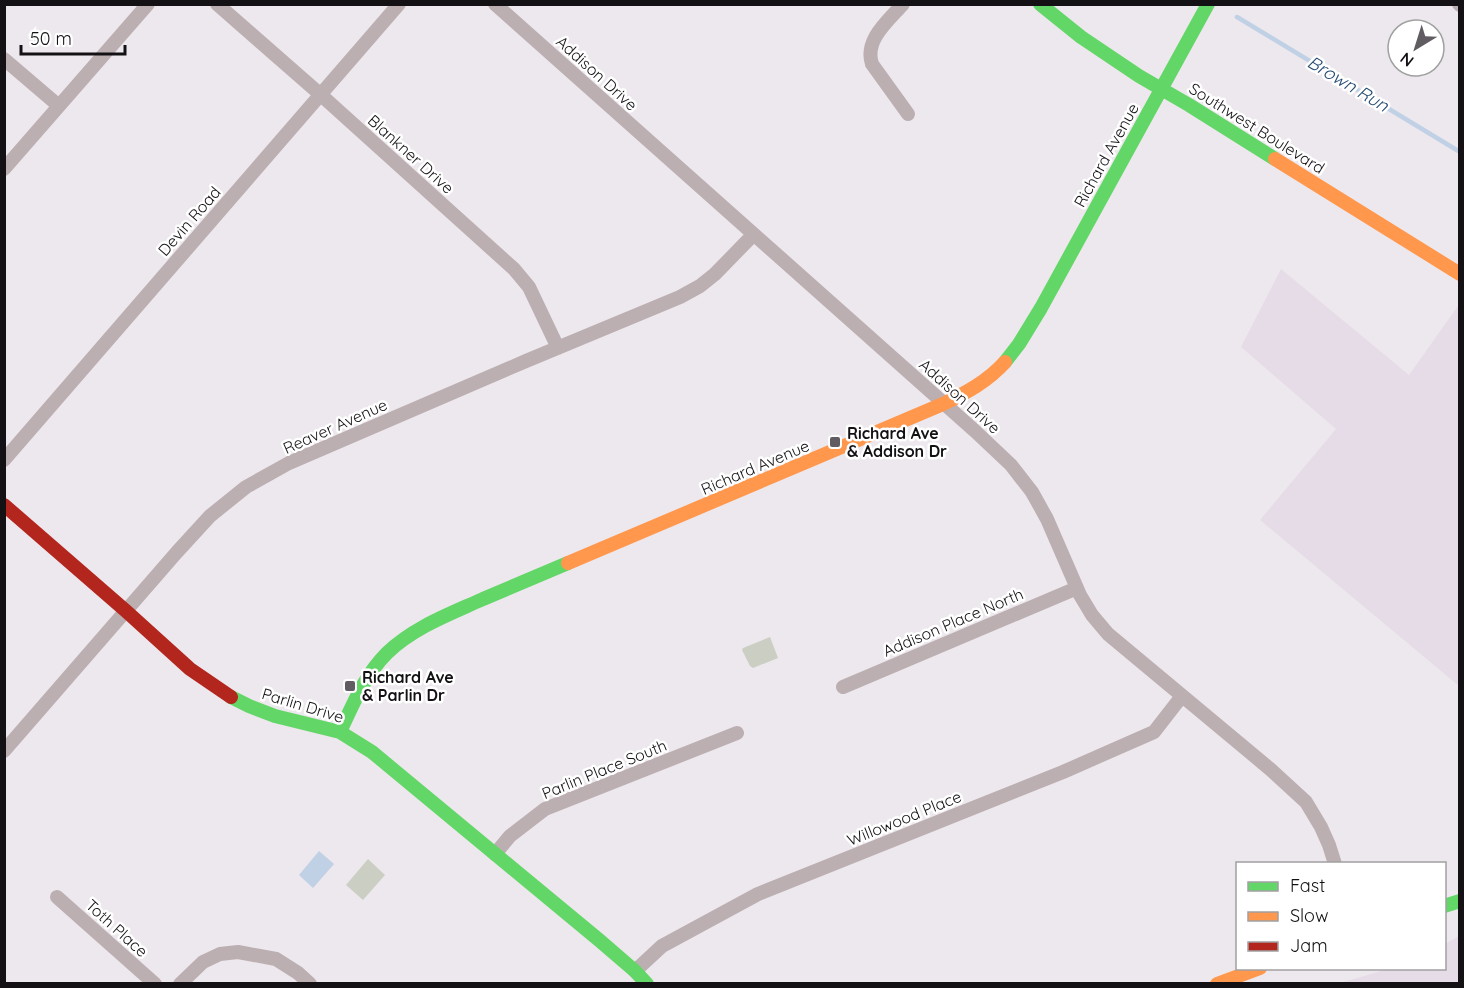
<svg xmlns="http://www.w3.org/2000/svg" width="1464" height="988" viewBox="0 0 1464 988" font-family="Quicksand,sans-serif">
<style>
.built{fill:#e6dce7}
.green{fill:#cbcfc3}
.water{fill:#c0d0e5}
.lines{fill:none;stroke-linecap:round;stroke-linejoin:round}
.stream{stroke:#c0d0e5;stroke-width:4.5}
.street{stroke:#bcafb2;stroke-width:14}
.fast{stroke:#63d668;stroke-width:14}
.slow{stroke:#ff974d;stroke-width:14}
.jam{stroke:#b3261e;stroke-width:14}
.poi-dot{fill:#605c61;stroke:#fff;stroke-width:2}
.labels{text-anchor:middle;stroke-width:5;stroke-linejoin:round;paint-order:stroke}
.street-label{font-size:16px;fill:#141115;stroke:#fff}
.poi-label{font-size:16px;font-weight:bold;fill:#141115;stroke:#fff;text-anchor:start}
.water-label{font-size:18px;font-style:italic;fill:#274c74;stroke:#fff}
</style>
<rect width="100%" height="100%" fill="#ede8ed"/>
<path class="built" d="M1281,269L1409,375L1458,306L1459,307V686L1260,520L1336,429L1241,347Z
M1459,936V983H1340L1388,969L1444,968L1445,944Z"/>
<path class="green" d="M770,637L778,658L753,668L750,666L742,650L743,648Z
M368,859L385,875L363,900L346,885Z"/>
<path class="water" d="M319,851L334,864L313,888L299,875Z"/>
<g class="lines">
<path class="stream" d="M1237,17L1460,152"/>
<path class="street" d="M217,4L321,95L514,269L529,287L558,348
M495,4L975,431L1011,465L1032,492L1047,519L1080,595L1092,615L1108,634L1270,769L1306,802L1321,827L1329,845L1335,864
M903,4C888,21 864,40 872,64L908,114
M1459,4L1460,5
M4,59L59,106
M4,169L148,4
M4,460L399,4
M843,687L1077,588
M4,751L177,552L210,516L246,487L289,463L526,361L680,297L700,286L715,274L753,235
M495,854L510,836L545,809L737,733
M57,897L155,984
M635,971L662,946L758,894L1063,772L1154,732L1182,696
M180,984L203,962L220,954L238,952L276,959L298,973L310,984"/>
<path class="fast" d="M1040,4L1081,37L1139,76L1189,105L1275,159
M1005,362L1019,344L1041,308L1208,4
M231,697L249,706L275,716L340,732L372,752L599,940L635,971L647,984
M340,732C353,704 365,675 387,653C414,627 450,614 483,599C512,587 540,575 568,563
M1444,906L1460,901"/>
<path class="slow" d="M1275,159L1460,274
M568,563L943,404C966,393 988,381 1005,362
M1217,984L1260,968"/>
<path class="jam" d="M4,505L126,611L190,669L231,697"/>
</g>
<g class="poi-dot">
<rect x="829" y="436" width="12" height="12" rx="3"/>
<rect x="344" y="680" width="12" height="12" rx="3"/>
</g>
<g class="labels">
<g class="street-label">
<text transform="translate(597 73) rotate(42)" y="6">Addison Drive</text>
<text transform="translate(1257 128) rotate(32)" y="6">Southwest Boulevard</text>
<text transform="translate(411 154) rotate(42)" y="6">Blankner Drive</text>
<text transform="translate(1106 155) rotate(-61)" y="6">Richard Avenue</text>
<text transform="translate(189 221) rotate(-49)" y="6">Devin Road</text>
<text transform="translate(960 396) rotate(42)" y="6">Addison Drive</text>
<text transform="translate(335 426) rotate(-24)" y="6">Reaver Avenue</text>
<text transform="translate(755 467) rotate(-23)" y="6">Richard Avenue</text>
<text transform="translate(953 622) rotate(-23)" y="6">Addison Place North</text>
<text transform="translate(303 705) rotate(17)" y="6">Parlin Drive</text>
<text transform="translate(604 769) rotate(-22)" y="6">Parlin Place South</text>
<text transform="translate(904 818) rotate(-22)" y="6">Willowood Place</text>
<text transform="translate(117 928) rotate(42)" y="6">Toth Place</text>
</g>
<g class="poi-label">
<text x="847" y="439">Richard Ave<tspan x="847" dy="18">&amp; Addison Dr</tspan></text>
<text x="362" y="683">Richard Ave<tspan x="362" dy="18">&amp; Parlin Dr</tspan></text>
</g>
<g class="water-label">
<text transform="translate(1348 84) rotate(31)" y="6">Brown Run</text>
</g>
</g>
<rect width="1464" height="988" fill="none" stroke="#141115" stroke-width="12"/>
<rect x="1236" y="862" width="210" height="108" fill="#ffffff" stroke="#a1a0a1" stroke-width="1.5"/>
<rect x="1248" y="882" width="30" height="9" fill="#63d668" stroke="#a1a0a1" stroke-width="1.5"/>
<text x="1290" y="892" font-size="18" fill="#141115">Fast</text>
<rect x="1248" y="912" width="30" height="9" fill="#ff974d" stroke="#a1a0a1" stroke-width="1.5"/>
<text x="1290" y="922" font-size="18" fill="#141115">Slow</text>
<rect x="1248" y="942" width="30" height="9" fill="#b3261e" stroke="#a1a0a1" stroke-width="1.5"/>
<text x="1290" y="952" font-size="18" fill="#141115">Jam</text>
<g transform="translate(1416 48) rotate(218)"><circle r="28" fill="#ffffff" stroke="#a1a0a1" stroke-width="1.5"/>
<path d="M0-4.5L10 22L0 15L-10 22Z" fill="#605c61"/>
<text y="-9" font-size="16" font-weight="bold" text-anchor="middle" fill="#141115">N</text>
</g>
<path d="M21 45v9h104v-9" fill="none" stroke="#141115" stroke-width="3"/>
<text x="30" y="45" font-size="18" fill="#141115" stroke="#ffffff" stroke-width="4.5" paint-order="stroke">50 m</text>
</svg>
